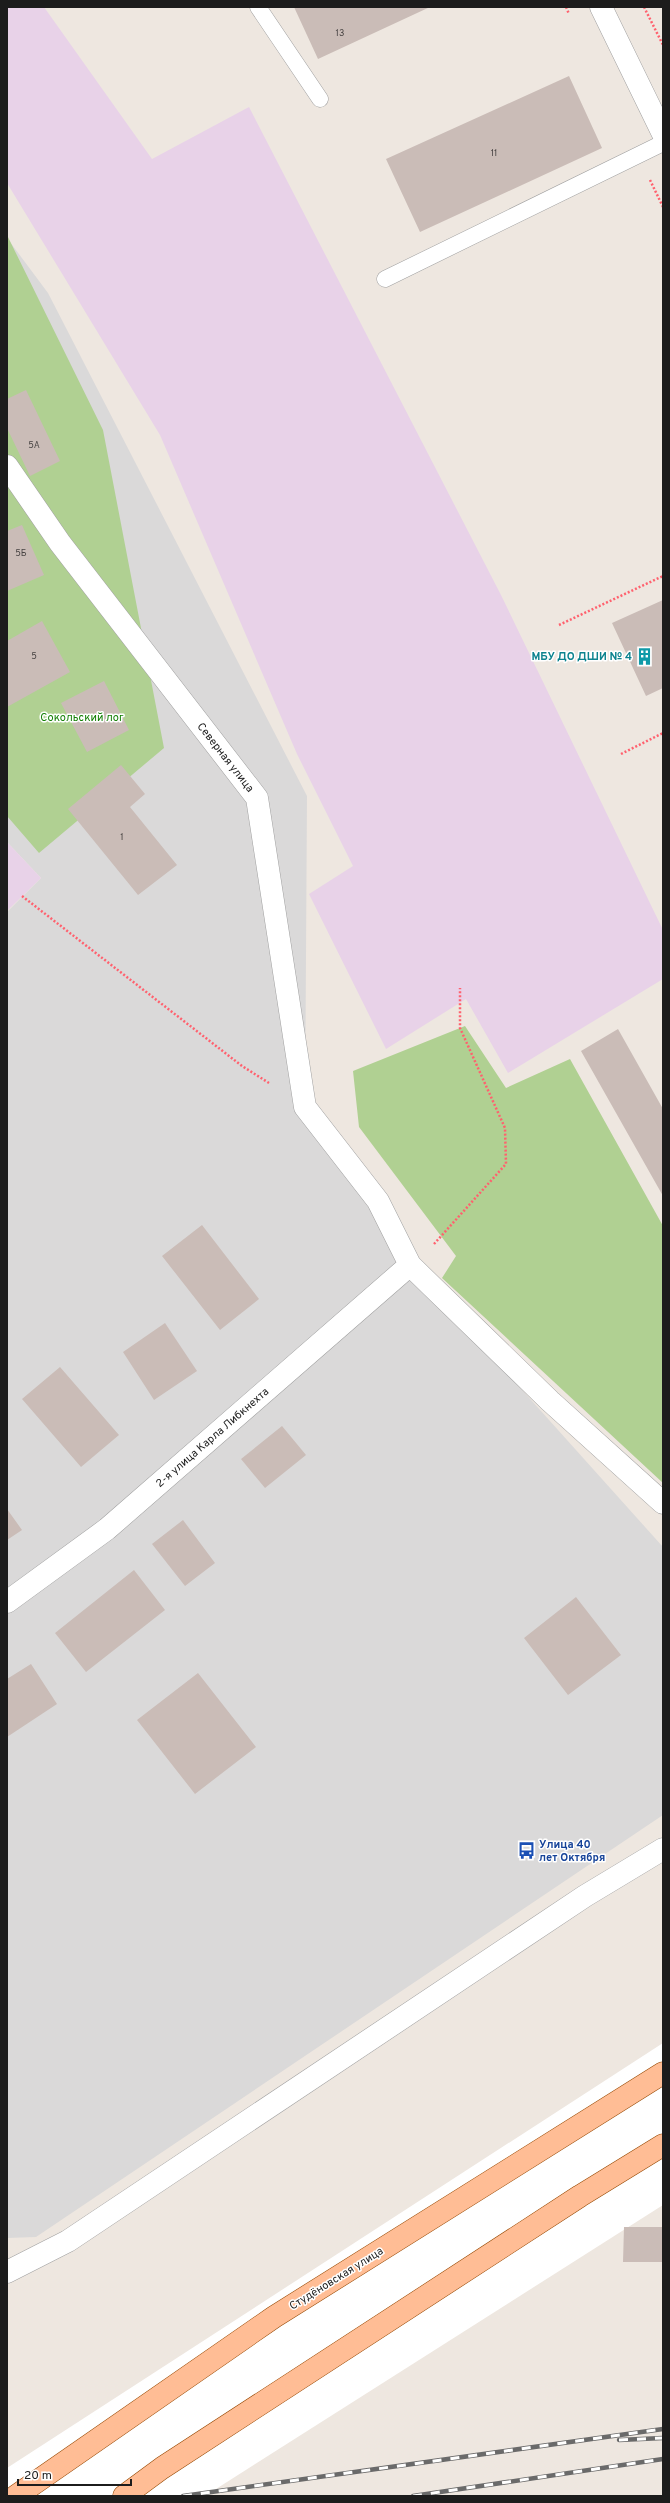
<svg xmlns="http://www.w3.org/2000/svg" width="670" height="2503" viewBox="0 0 670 2503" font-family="Overpass,sans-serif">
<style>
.residential{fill:#dad9d9}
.industrial{fill:#e8d2e8}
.forest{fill:#b0d092}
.pier{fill:#fff}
.building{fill:#cabcb7}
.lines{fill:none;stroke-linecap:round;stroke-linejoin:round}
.service-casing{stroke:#a0a0a0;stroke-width:17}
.minor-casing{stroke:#a0a0a0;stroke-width:23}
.tertiary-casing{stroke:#a0a0a0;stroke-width:23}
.primary-casing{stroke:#944700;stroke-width:23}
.path{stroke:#ff616e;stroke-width:2.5;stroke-dasharray:2 2;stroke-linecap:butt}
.service{stroke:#fff;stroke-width:16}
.minor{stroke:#fff;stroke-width:22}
.tertiary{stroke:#fff;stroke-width:22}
.primary{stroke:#ffbd95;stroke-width:22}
.rail-casing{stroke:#6a6a6a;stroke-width:4.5}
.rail{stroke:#fff;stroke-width:3;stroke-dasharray:9;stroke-linecap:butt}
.labels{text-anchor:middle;stroke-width:3;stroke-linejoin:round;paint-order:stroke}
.number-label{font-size:9px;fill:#484443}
.culture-label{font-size:11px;font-weight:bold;fill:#0d838f;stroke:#fff;text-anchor:end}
.park-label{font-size:11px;fill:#127f05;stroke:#fff}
.street-label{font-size:11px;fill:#1c1c1c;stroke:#fff}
.transit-label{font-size:11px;font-weight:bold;fill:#164399;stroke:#fff;text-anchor:start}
</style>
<rect width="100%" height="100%" fill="#eee7e0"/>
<path class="residential" d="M7,238L48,293L307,796L305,1118L410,1265L663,1547V1815L36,2237L7,2238V912L41,878L7,842Z"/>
<path class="industrial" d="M7,7H44L152,159L249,107L501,595L663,930V979L508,1073L466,999L386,1049L309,894L353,866L297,754L160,435L7,183Z
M7,842L41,878L7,911Z"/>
<path class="forest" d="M7,235L103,430L164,748L39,853L7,816Z
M465,1026L506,1088L570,1059L663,1226V1483L442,1278L456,1256L359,1127L353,1071Z"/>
<path class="pier" d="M663,2043V2205L205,2496H7V2468Z"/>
<path class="building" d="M294,7H430L318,59Z
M569,76L602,148L420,232L386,159Z
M26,390L60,461L30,476L7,428V399Z
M22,525L44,575L7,591V531Z
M663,600V688L646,696L612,623Z
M42,621L70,672L7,707V641Z
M104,681L129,730L87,752L61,703Z
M121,765L145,794L130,807L177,865L138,895L68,809Z
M618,1029L663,1109V1196L581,1051Z
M202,1225L259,1299L220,1330L162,1256Z
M165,1323L197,1371L154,1400L123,1352Z
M60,1367L119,1435L81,1467L22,1399Z
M282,1426L306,1455L265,1488L241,1459Z
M7,1509L22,1530L7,1540Z
M183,1520L215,1563L185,1586L152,1544Z
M134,1570L165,1610L86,1672L55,1633Z
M576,1597L621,1655L568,1695L524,1638Z
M31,1664L57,1704L7,1737V1679Z
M198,1673L256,1747L195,1794L137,1720Z
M624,2227H663V2262H623Z"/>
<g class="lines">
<defs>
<path id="service" d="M258,7L320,99
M385,279L663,143"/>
<path id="minor" d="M7,466L60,543L257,798L305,1107L378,1201L410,1265L550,1401L663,1503
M7,1602L107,1529L410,1265"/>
<path id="tertiary" d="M601,7L663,134
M7,2272L68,2241L585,1896L663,1849"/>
<path id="primary" d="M16,2496L274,2317L663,2073
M124,2496L162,2468L580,2196L663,2145"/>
</defs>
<use href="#service" class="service-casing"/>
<use href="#minor" class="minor-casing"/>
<use href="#tertiary" class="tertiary-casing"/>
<use href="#primary" class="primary-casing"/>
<path class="path" d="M566,7L569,14
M644,7L663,45
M650,180L663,207
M559,625L663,576
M621,754L663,733
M22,896L242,1066L269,1083
M434,1244L506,1164L505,1128L460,1028V988"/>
<use href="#service" class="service"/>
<use href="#minor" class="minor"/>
<use href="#tertiary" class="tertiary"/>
<use href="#primary" class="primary"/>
<defs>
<path id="rail" d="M619,2440L663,2438
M183,2496L663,2429
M413,2496L663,2459"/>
</defs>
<use href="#rail" class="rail-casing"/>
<use href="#rail" class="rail"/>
</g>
<defs>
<symbol id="building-bare" viewBox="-9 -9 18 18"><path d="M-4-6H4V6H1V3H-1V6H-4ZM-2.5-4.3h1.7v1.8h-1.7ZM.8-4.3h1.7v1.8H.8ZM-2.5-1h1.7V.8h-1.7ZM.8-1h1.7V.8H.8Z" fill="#0f9aa8" stroke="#fff" stroke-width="2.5" paint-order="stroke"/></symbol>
<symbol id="bus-bare" viewBox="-9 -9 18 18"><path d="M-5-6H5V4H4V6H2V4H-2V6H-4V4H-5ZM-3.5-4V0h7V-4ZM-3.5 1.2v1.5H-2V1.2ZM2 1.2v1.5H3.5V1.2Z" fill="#1a4fb4" stroke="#fff" stroke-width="2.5" paint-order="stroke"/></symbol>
</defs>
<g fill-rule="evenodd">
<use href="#building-bare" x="632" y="644" width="25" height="25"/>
<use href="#bus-bare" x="514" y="1838" width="25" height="25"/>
</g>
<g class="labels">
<g class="number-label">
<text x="340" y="36">13</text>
<text x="494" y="156">11</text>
<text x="34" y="448">5А</text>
<text x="21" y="556">5Б</text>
<text x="34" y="659">5</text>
<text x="122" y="840">1</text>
</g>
<g class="culture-label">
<text x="632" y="660">МБУ ДО ДШИ № 4</text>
</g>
<g class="park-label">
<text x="82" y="721">Сокольский лог</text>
</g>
<g class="street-label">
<text transform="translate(226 757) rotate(52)" y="4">Северная улица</text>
<text transform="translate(212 1437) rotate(-41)" y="4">2-я улица Карла Либкнехта</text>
<text transform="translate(336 2278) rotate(-32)" y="4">Студёновская улица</text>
</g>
<g class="transit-label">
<text x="539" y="1848">Улица 40<tspan x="539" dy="13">лет Октября</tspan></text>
</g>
</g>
<rect width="670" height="2503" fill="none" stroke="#1c1c1c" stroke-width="16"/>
<path d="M18 2479v6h113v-6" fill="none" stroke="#1c1c1c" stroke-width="2"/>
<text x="24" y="2479" font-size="12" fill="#1c1c1c" stroke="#ffffff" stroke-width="3" paint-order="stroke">20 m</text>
</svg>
